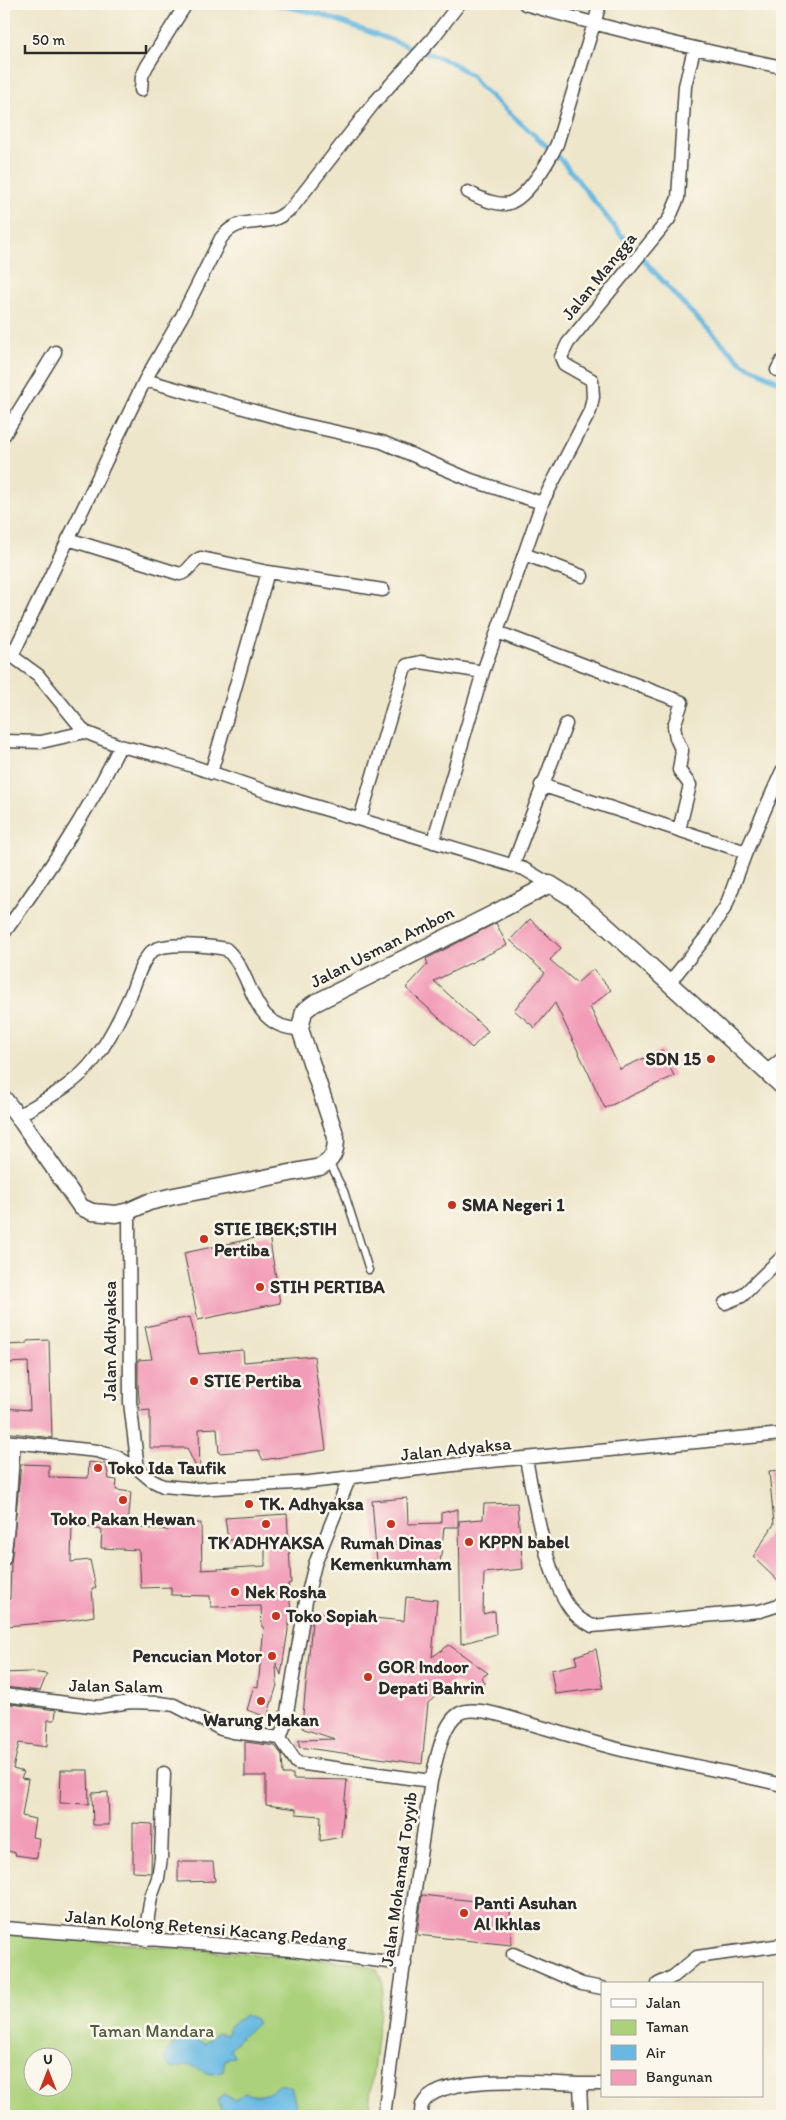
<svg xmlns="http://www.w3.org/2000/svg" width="786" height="2120" viewBox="0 0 786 2120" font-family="Itim,sans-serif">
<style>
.green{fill:#abd17b;stroke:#6b7e53;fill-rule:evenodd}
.water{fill:#67b9e2;stroke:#497286}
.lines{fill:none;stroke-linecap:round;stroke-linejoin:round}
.stream{stroke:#67b9e2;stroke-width:5}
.building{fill:#f29cb7}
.service-casing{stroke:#484743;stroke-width:9}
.minor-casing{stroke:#484743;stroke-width:15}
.tertiary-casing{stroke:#484743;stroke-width:19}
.service{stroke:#fff;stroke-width:6}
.minor{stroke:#fff;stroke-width:12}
.tertiary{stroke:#fff;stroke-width:16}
.poi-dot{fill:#c8321e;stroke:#fbf7ec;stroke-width:2}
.labels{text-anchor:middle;stroke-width:5;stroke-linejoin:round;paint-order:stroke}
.street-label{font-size:18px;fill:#2b2b2b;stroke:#fbf7ec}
.poi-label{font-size:18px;font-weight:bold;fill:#2b2b2b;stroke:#fbf7ec;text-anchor:start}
.park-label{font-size:18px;fill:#515d43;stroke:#fbf7ec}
</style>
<rect width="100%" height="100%" fill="#fbf7ec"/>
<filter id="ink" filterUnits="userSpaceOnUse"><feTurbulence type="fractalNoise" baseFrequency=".02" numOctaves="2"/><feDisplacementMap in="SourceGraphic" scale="10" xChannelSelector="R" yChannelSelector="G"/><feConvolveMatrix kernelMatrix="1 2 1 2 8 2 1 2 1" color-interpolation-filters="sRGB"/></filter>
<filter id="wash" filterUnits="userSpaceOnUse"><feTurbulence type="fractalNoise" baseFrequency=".0096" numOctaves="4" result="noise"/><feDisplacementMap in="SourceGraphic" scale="20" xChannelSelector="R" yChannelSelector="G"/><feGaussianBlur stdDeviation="1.12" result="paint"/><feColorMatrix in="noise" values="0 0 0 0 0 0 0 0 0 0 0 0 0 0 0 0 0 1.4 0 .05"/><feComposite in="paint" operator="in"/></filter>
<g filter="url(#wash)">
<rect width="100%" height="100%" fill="#eee6ca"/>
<path class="green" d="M4,1934L362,1963L377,1970L383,1983L368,2116H4ZM32,2058H62V2088H32Z"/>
<path class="water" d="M245,2015L254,2018L257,2023L230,2048L234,2057L225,2060L223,2071C208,2079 202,2069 188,2064L172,2069L165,2061C165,2045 179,2042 191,2037L205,2044L216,2033L226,2035L230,2025Z
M280,2084L291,2087L296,2104L292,2109L291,2114L288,2116H223L218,2100L223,2094L235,2100L245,2093C260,2098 270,2094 280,2084Z"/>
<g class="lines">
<path class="stream" d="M273,4L320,14L451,62L473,77L478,85L560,158L621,235L689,310L742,363L782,383"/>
</g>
<g id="blocks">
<path class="building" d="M530,919L561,948L550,960L577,983L593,969L611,990L590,1007L620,1069L662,1050L674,1076L605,1108L555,1003L535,1028L514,1010L545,973L510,940Z
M496,923L507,945L434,981L488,1031L472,1048L406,988L428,964L426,959Z
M269,1235L280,1303L198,1320L184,1253Z
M190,1317L199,1354L243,1350L244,1362L314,1356L326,1450L263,1460L258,1450L219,1453L217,1428L199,1429L200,1476L187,1448H150V1410L140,1411L138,1385V1360L152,1359L145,1327Z
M49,1340L52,1438L4,1432V1408L30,1410L28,1362L4,1363V1345L27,1344V1341Z
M89,1462L106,1464L109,1479L117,1480L116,1490L131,1492L128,1527L168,1530V1524L201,1523L202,1570L265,1566V1538L228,1540L225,1518L287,1514L291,1583L288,1584L291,1611L281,1675L276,1663L277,1685L267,1717L247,1710L254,1686L258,1687L264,1627H262L261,1606L211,1607L210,1596L171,1595V1587L141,1588L139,1550L101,1548L102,1530L72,1524L71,1562L90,1560L96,1588H92L94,1616L67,1621L6,1626L5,1600L10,1599L11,1563L21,1464L49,1465V1477L88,1478Z
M782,1470V1585L753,1557L774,1524L769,1471Z
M407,1498L408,1524L441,1523V1513L458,1509V1527H444L440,1565L420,1568V1562H377L372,1501Z
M517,1503L523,1569L484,1573L483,1614L495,1611L496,1634L461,1644L459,1521L483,1519L484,1504Z
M406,1597L437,1600L432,1657L449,1645L488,1673L481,1678L485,1683L479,1694L453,1681L428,1703L422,1764L299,1747V1740L335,1739L304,1729L302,1725L313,1612L404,1621Z
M596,1649L603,1688L555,1694L551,1670L577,1664L575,1656Z
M30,1672L47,1674L40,1691L4,1687V1673Z
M4,1703L56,1710L55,1720H48L47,1747L19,1743L13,1769L24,1772L21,1778L28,1779L22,1816L35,1819L32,1837L39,1838L37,1858L15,1855L16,1853L4,1850Z
M245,1742L275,1746L282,1755L283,1774H293V1779L347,1780L341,1837L320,1841L321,1816L296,1814V1809L266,1805V1776H245Z
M61,1770H88L89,1804L60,1803Z
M108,1792L109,1825H93L92,1793Z
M133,1823L152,1824L151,1873L133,1872Z
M178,1862H213L215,1881L178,1882Z
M422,1895L510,1905L511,1945L417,1935Z"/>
</g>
</g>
<g filter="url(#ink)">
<use href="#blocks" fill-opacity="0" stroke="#484743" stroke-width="1"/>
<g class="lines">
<defs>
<path id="service" d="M329,1162L344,1191L369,1270"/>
<path id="minor" d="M525,4C610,29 695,49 782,67
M141,90L142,76L147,66L186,4
M468,192C479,198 492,204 505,204C525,202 549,161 557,144L600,4
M777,370L782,361
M145,380L296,423L382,442L471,480L542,503
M4,435L55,352
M68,539L180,574C190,572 191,561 201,558L268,572L383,590
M524,554L582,576
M497,632L682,702L674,726L676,738L682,751L679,770L690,785L679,830
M4,654L12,656L38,675L85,732L120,746L166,757L268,792L524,869L550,884
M12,656L145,380L182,316L221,238C238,216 256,226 277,218C282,216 287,211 291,209L374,103L432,39L459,4
M4,741L41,742L85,732
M211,773L268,572
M541,785L746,852
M360,819L404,670L407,665L421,662L483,672
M433,842L483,672L542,503L590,411L593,397L592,380L564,364L561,357L568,343L669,219L678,198L685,86L694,49
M513,865L566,724
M4,933C47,873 88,813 120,746
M669,983L707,936L726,906L746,852L782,771
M766,1072L782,1059
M18,1116C44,1100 75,1085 94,1060C108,1042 119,1020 128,1000C136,985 139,964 151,952C163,941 211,946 226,949C256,976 248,1028 300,1029
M129,1211L130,1402L138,1469
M725,1303L742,1296L782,1257
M4,1441L97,1451L117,1457L138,1469L151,1480L163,1486L197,1489L310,1482L470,1463L782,1434
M526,1459C534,1499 548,1593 579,1618C583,1621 588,1623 592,1626L760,1611L782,1604
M4,1559L8,1525L14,1442
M4,1695L98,1707L130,1702L160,1703L174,1705L221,1729L233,1732L280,1738L297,1763L431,1781L401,1985L384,2116
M280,1738L285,1724L306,1601L315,1564L349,1479
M431,1781C436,1763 442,1722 460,1713C475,1705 511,1718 527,1723C560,1732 593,1743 626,1751C678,1763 730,1772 782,1785
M4,1928L291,1950L405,1964
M146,1940L148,1916L151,1897L158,1878L161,1858L164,1773
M513,1954L582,1984L602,1988
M658,1984L674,1976L697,1957L782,1945
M580,2084H602
M421,2116C421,2113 421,2108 422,2105C438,2072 547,2083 580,2084L581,2108"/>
<path id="tertiary" d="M4,1099L22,1122L81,1207L92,1212L116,1214L129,1211L149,1202L174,1196L320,1167C333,1160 336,1152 336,1137L300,1029L304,1011L313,1004L489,916L550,884L574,899L603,923L782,1086"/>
</defs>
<use href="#service" class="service-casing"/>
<use href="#minor" class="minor-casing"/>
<use href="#tertiary" class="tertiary-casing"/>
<use href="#service" class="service"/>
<use href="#minor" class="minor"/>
<use href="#tertiary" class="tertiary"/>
</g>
</g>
<g class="poi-dot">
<circle cx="711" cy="1059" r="5"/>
<circle cx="452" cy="1205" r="5"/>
<circle cx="204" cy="1239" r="5"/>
<circle cx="260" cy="1287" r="5"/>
<circle cx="194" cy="1381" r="5"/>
<circle cx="98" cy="1468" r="5"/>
<circle cx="123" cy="1500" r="5"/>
<circle cx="249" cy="1504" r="5"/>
<circle cx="266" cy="1524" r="5"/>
<circle cx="391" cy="1524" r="5"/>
<circle cx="469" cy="1542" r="5"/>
<circle cx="235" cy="1592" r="5"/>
<circle cx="276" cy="1616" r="5"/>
<circle cx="272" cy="1656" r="5"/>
<circle cx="368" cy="1677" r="5"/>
<circle cx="261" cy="1701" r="5"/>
<circle cx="464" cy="1913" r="5"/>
</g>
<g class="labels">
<g class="street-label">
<text transform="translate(599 276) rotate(-51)" y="6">Jalan Mangga</text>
<text transform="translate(382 947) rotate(-27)" y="6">Jalan Usman Ambon</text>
<text transform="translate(110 1341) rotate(-90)" y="6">Jalan Adhyaksa</text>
<text transform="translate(456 1449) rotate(-6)" y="6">Jalan Adyaksa</text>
<text transform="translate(116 1686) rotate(1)" y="6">Jalan Salam</text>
<text transform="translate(399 1879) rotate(-82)" y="6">Jalan Mohamad Toyyib</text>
<text transform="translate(206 1928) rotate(5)" y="6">Jalan Kolong Retensi Kacang Pedang</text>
</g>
<g class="poi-label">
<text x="701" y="1065" text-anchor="end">SDN 15</text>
<text x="462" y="1211">SMA Negeri 1</text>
<text x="214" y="1235">STIE IBEK;STIH<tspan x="214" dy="21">Pertiba</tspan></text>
<text x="270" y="1293">STIH PERTIBA</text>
<text x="204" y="1387">STIE Pertiba</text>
<text x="108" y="1474">Toko Ida Taufik</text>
<text x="259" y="1510">TK. Adhyaksa</text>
<text x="123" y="1525" text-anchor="middle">Toko Pakan Hewan</text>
<text x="479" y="1548">KPPN babel</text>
<text x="266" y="1549" text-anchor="middle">TK ADHYAKSA</text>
<text x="391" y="1549" text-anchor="middle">Rumah Dinas<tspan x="391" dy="21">Kemenkumham</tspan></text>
<text x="245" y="1598">Nek Rosha</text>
<text x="286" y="1622">Toko Sopiah</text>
<text x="262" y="1662" text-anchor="end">Pencucian Motor</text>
<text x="378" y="1673">GOR Indoor<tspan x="378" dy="21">Depati Bahrin</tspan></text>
<text x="261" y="1726" text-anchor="middle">Warung Makan</text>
<text x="474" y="1909">Panti Asuhan<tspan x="474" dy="21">Al Ikhlas</tspan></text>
</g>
<g class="park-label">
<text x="152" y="2037">Taman Mandara</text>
</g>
</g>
<rect width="786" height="2120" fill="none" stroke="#fbf7ec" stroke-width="20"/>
<rect x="601" y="1982" width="162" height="115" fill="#fbf7ec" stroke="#a8a59f"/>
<rect x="611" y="1999" width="25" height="8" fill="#ffffff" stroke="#a8a59f"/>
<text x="646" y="2008" font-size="15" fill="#2b2b2b">Jalan</text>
<rect x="611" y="2020" width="25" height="15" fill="#abd17b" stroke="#a8a59f"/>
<text x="646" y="2032" font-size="15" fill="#2b2b2b">Taman</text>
<rect x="611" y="2045" width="25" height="15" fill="#67b9e2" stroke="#a8a59f"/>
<text x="646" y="2058" font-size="15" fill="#2b2b2b">Air</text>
<rect x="611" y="2070" width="25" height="15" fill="#f29cb7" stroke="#a8a59f"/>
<text x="646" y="2082" font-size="15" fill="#2b2b2b">Bangunan</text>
<g transform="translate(48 2072)"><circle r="24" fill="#fbf7ec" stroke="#a8a59f"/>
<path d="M0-4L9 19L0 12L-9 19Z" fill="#c8321e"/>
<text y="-8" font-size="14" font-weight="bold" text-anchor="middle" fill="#2b2b2b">U</text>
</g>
<path d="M25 45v8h121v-8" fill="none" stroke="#2b2b2b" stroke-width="2.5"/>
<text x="32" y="45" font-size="15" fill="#2b2b2b" stroke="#fbf7ec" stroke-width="4" paint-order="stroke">50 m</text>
</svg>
